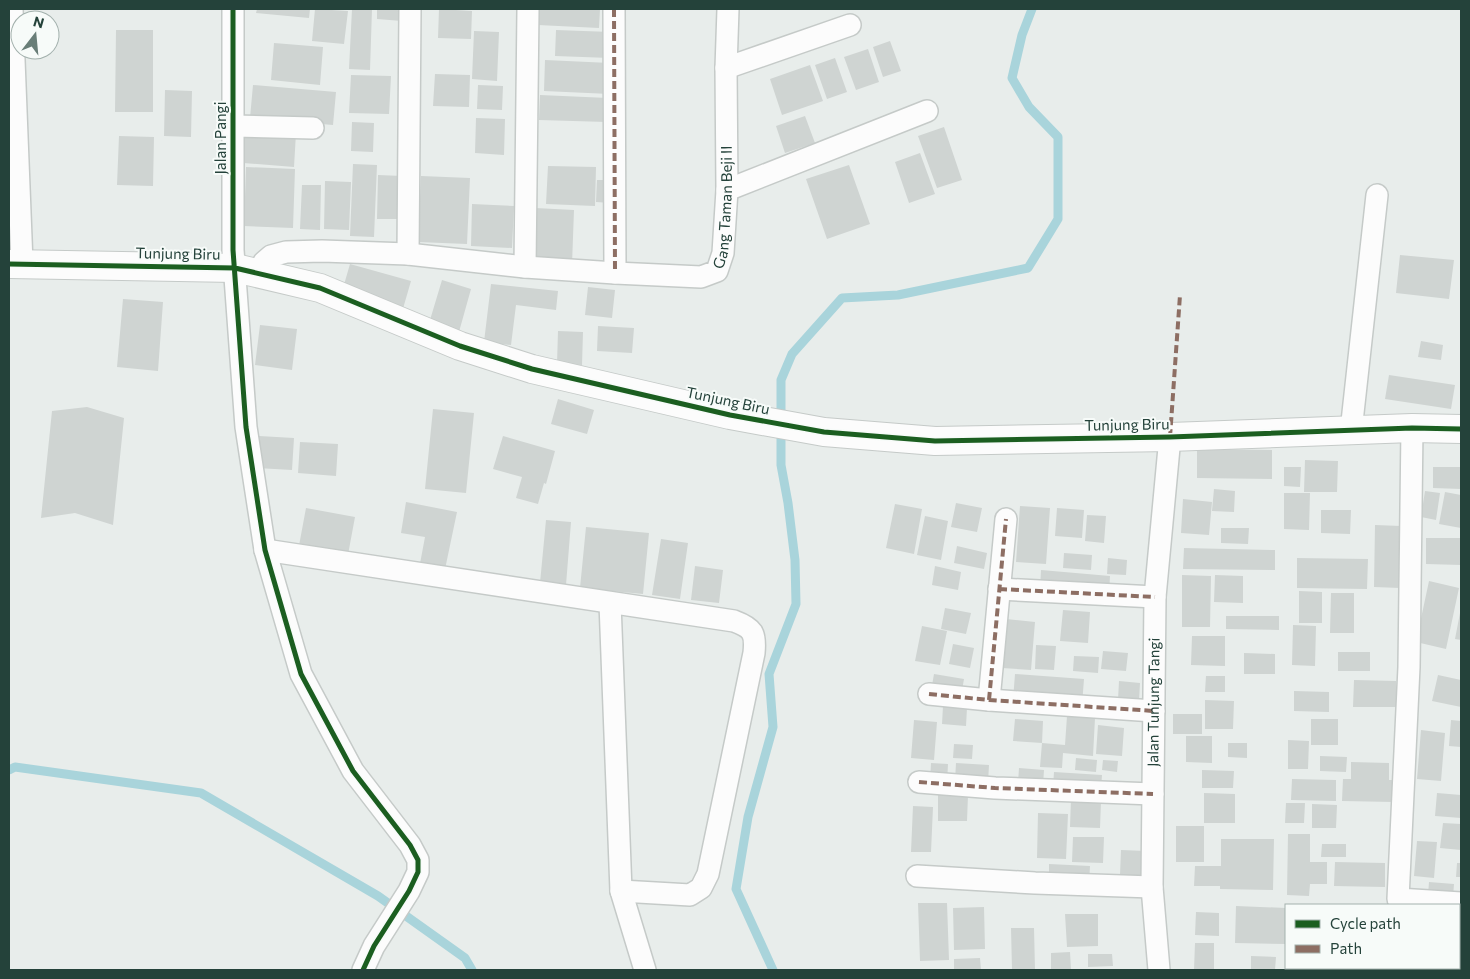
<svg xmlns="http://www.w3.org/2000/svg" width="1470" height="979" viewBox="0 0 1470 979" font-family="Commissioner,sans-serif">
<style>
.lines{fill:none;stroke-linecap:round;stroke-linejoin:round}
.stream{stroke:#a9d4db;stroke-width:9}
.building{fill:#cfd4d2}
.minor-casing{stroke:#c5cac8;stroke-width:24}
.tertiary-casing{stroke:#c5cac8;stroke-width:30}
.minor{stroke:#fcfcfc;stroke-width:21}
.tertiary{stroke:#fcfcfc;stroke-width:28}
.quiet{stroke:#8d6e63;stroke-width:4;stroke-dasharray:8 4;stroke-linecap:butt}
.cycleway-casing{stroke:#f7fbf9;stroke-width:8}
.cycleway{stroke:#1b5e20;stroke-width:5}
.labels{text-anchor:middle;stroke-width:4;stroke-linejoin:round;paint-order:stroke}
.street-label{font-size:15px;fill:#24423a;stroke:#f7fbf9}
</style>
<rect width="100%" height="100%" fill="#e8edeb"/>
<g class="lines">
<path class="stream" d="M9,770L15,767L201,793L378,896L465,958L472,970
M773,970L736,889L748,817L773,727L769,674L796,604L795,560L788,503L781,465V380L792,354L842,298L898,295L1028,268L1058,219V137L1029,107L1012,78L1022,35L1032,9"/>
</g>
<path class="building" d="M257,9H310L309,18L256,13Z
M315,9L348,11L344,44L312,41Z
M352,9H372L370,70L349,69Z
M377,9H403L402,21L377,19Z
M439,9L472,11L471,39L438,38Z
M538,9H600L599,28L538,25Z
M116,30H153V112H115Z
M556,30L611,32L610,58L555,56Z
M474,31L499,32L497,81L472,79Z
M890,41L901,71L883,77L873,47Z
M274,43L323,47L320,85L271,80Z
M868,49L879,82L856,90L844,57Z
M835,58L847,92L827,99L815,65Z
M545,60L610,63V94L544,91Z
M810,65L823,101L782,115L770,79Z
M435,74L470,75L469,107L433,106Z
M351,75L391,76L389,114L349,113Z
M253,85L336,92L333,125L250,118Z
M478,85L503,86L502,110L477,109Z
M165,90L192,91L191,137L164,136Z
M540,95L608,98L607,122L539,120Z
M805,116L815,143L785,153L776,126Z
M476,118L505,119L504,155L475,153Z
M352,122L374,123L373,152L351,151Z
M944,127L962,180L937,188L918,136Z
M245,130L296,133L294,167L243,163Z
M119,136L154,137L153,186L117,185Z
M920,153L935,194L909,203L895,162Z
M353,164L377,165L374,237L350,236Z
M849,165L870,224L827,239L806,179Z
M548,166L596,167L595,206L546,204Z
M246,167L295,169L293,228L244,226Z
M378,175L402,176L400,219H377Z
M421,176L470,178L467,244L418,242Z
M597,180H612L611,203L596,202Z
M325,181L351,182L349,230L324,229Z
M302,185H321L320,230L300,229Z
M472,204L514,206L512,248L471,246Z
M535,208L574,210L572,265L533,264Z
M1400,255L1454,260L1449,299L1396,293Z
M350,264L411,281L402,312L341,295Z
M442,280L471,289L457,339L427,330Z
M491,284L558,291L556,310L516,305L511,345L484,342Z
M588,287L615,290L612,318L585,315Z
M123,299L163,302L158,371L117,367Z
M260,325L297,329L292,370L255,365Z
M598,326L634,328L632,353L597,351Z
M558,331L583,332L582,365L557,364Z
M1421,341L1443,345L1441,360L1418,357Z
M1389,375L1455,385L1451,409L1385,399Z
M558,399L594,410L587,434L551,424Z
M87,407L124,418L113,525L75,513L41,518L52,411Z
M433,409L474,413L466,493L425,489Z
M259,436L294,438L292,470L257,468Z
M503,436L555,451L546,484L544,483L538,504L516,498L522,477L493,469Z
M300,442L338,444L336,476L298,473Z
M1197,449L1272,450V479L1197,478Z
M1305,460L1338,461L1337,492H1304Z
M1284,467H1301L1300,487L1284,486Z
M1433,467H1461V489L1433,488Z
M1214,489L1235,491L1234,512L1212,511Z
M1425,491L1440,493L1436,520L1421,517Z
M1445,492L1461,495V528L1439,524Z
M1284,493H1310L1309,530L1284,529Z
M1183,499L1212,502L1209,535L1181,533Z
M406,502L457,512L444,574L419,569L425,537L401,533Z
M956,503L982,508L977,532L951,527Z
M895,504L922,509L914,554L886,548Z
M1020,506L1050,508L1046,564L1016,562Z
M306,508L355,517L347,560L298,551Z
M1057,508L1084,510L1082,538L1055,536Z
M1321,510H1351L1350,534L1321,533Z
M1087,515L1106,516L1104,543L1085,541Z
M925,516L948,521L941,560L917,555Z
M546,520L571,522L566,585L540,583Z
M1375,525L1401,526L1400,588L1374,587Z
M586,527L649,533L643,594L580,588Z
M1221,528H1249L1248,544L1221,543Z
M1426,538H1461V565L1426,564Z
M661,539L688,543L680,599L652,595Z
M957,546L987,553L984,569L954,563Z
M1184,548L1275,550V570L1183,569Z
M1064,553L1092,555L1091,570L1063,568Z
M1108,558L1127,560L1126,575L1107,574Z
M1297,558L1368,559L1367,589L1297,588Z
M695,566L723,570L719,603L691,600Z
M935,566L961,572L958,590L932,585Z
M1041,570L1110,576L1109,594L1040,589Z
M1182,575L1211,576L1210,627H1182Z
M1215,575L1243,576V603L1214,602Z
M1429,581L1459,588L1446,649L1416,642Z
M1299,591L1322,592V623H1299Z
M1331,593H1354V633H1330Z
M945,608L971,613L966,634L941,629Z
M1063,610L1090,612L1088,643L1060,641Z
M1460,613H1461V640L1455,639Z
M1226,616H1279V630L1226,629Z
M1006,619L1035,622L1031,670L1002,668Z
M1293,625L1316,626L1315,666L1292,665Z
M922,626L947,631L940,665L915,661Z
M1192,636H1225V666L1191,665Z
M953,644L974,648L970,668L949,664Z
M1036,645L1056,646L1054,670L1035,669Z
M1103,651L1128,653L1126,671L1101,669Z
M1338,652H1370V671H1338Z
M1244,653L1275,654V674H1244Z
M1074,656L1099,657L1098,673L1073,671Z
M934,674L964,679L961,696L931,691Z
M1015,674L1084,679L1082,705L1013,700Z
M1438,675L1461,680V707L1432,701Z
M1206,676H1225V692H1205Z
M1354,680L1396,681V707H1353Z
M1119,681L1140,683L1139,701L1118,700Z
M1294,691L1329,692V712L1294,711Z
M1205,700L1234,701L1233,729H1205Z
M943,706L967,708L966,726L942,724Z
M1173,714H1202V734H1173Z
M1067,716L1095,718L1093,756L1063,753L1062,768L1040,767L1042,743L1013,741L1015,719L1043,721L1042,743L1065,745Z
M1311,719H1338V745H1311Z
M914,720L937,722L934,760L911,758Z
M1451,720L1461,721V747L1449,746Z
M1098,725L1124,728L1122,756L1096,754Z
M1421,730L1445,733L1441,781L1417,779Z
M1186,736H1212V763L1186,762Z
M1288,740L1309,741L1308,769H1288Z
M1228,743H1247V758L1228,757Z
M954,744L973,745L972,759L953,758Z
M1320,756L1347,757L1346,772L1320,771Z
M1076,758L1097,760L1096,772L1075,770Z
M1103,760L1118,761L1117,772L1102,770Z
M1351,762L1389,763V780H1394V802L1342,801L1343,779H1351Z
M931,763L948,764L947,783L930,782Z
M956,763L989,765L988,783L955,781Z
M1019,768L1044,770L1043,785L1018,783Z
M1202,770L1234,771L1233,788H1202Z
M1054,772L1102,775L1101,790L1053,787Z
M1292,779L1336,780V801L1291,800Z
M1204,793L1235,794V823H1204Z
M1437,793L1461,795V818L1435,816Z
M938,795H968L967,821H938Z
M1071,799L1101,801L1100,828L1070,827Z
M1286,803H1305L1304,823H1285Z
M1312,804L1337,805L1336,828H1312Z
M913,806L933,807L931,852H911Z
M1038,813L1068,814L1066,859L1037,858Z
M1443,823L1461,824V850L1440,848Z
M1176,826H1204V862H1176Z
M1288,834H1310V862H1327V884H1310L1309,896L1287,895Z
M1073,837H1104L1103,863L1072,862Z
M1221,839H1274L1273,890L1220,889V886H1194L1195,866H1221Z
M1417,841L1437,842L1434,878L1414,876Z
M1322,844H1346V857H1321Z
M1121,850L1146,851V876L1120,875Z
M1335,862L1385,863V887L1334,886Z
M1457,863H1461V877H1456Z
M1049,864L1090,866L1089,884L1049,882Z
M1429,882L1454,884L1453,897L1428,895Z
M918,903H947L949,960L920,961Z
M1236,906L1286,908V944L1235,943Z
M984,907L985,949L954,950L953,908Z
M1196,912L1219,913V936L1195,935Z
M1065,914H1098V946L1067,947Z
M1011,928H1034L1035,970H1012Z
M1195,943H1214V970H1194Z
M1070,952L1071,970H1051V953Z
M1088,954H1112L1113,966L1088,967Z
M1251,956L1276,957L1275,970H1251Z
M980,958L981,970H954V959Z"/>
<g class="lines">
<defs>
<g id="minor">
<path d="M12,9L22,263"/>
<path d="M233,9V250L246,427L265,550L301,674L353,771L410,845L418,860V872L409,891L374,946L363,970"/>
<path d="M614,9L615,273"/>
<path d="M726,68L850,25"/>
<path d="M233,126L313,128"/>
<path d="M727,190L927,111"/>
<path d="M408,254L410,9"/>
<path d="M525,267L528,9"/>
<path id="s1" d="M258,273L264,262L271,256L286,252L322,251L408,254L525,267L615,273L701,277L717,271L723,253L727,190L726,68L728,9"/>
<path d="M1412,428L1409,667L1398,899L1461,903"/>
<path d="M1351,431L1377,195"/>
<path d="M265,550L734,621C753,628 756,633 754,653L708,874L701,888L690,895L621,891"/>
<path d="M999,589L1155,597"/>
<path d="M610,603L621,891L645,970"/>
<path d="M929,694L989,700L1154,711"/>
<path d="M989,700L1006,519"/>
<path d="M919,782L995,788L1153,794"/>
<path d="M917,876L1035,883L1152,887"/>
<path id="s2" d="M1159,970L1152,887L1155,597L1170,437"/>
</g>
<path id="tertiary" d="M9,264L235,268L320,288L460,346L532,369L730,415L824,432L935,441L1170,437L1412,428L1461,429"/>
</defs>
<use href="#minor" class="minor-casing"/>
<use href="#tertiary" class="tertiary-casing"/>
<use href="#minor" class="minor"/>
<use href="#tertiary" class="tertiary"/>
<path class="quiet" d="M614,9L615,273
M1170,437L1180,295
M999,589L1155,597
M929,694L989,700L1154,711
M989,700L1006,519
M919,782L995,788L1153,794"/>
<defs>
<path id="cycleway" d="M233,9V250L246,427L265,550L301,674L353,771L410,845L418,860V872L409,891L374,946L363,970
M9,264L235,268L320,288L460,346L532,369L730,415L824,432L935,441L1170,437L1412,428L1461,429"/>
</defs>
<use href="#cycleway" class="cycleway-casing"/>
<use href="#cycleway" class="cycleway"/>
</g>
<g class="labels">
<g class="street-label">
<text transform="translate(221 138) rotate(-90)" y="5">Jalan Pangi</text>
<text dy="5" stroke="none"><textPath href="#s1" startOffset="535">Gang Taman Beji II</textPath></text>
<text transform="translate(178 254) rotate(1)" y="5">Tunjung Biru</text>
<text transform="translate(728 401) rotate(12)" y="5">Tunjung Biru</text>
<text transform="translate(1127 425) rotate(-1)" y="5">Tunjung Biru</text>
<text dy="5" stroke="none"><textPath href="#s2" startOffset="268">Jalan Tunjung Tangi</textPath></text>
</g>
</g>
<rect width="1470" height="979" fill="none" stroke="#24423a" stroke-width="20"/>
<rect x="1285" y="904" width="175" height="65" fill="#f7fbf9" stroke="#a3b1ad"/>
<rect x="1295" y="920" width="25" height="8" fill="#1b5e20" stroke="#a3b1ad"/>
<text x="1330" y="929" font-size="15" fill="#24423a">Cycle path</text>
<rect x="1295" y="945" width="25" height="8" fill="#8d6e63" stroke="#a3b1ad"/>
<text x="1330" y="954" font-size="15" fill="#24423a">Path</text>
<g transform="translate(35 35) rotate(16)"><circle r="24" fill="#f7fbf9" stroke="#a3b1ad"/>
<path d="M0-4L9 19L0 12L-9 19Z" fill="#697e78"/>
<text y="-8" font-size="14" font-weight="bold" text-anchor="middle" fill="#24423a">N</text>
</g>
</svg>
